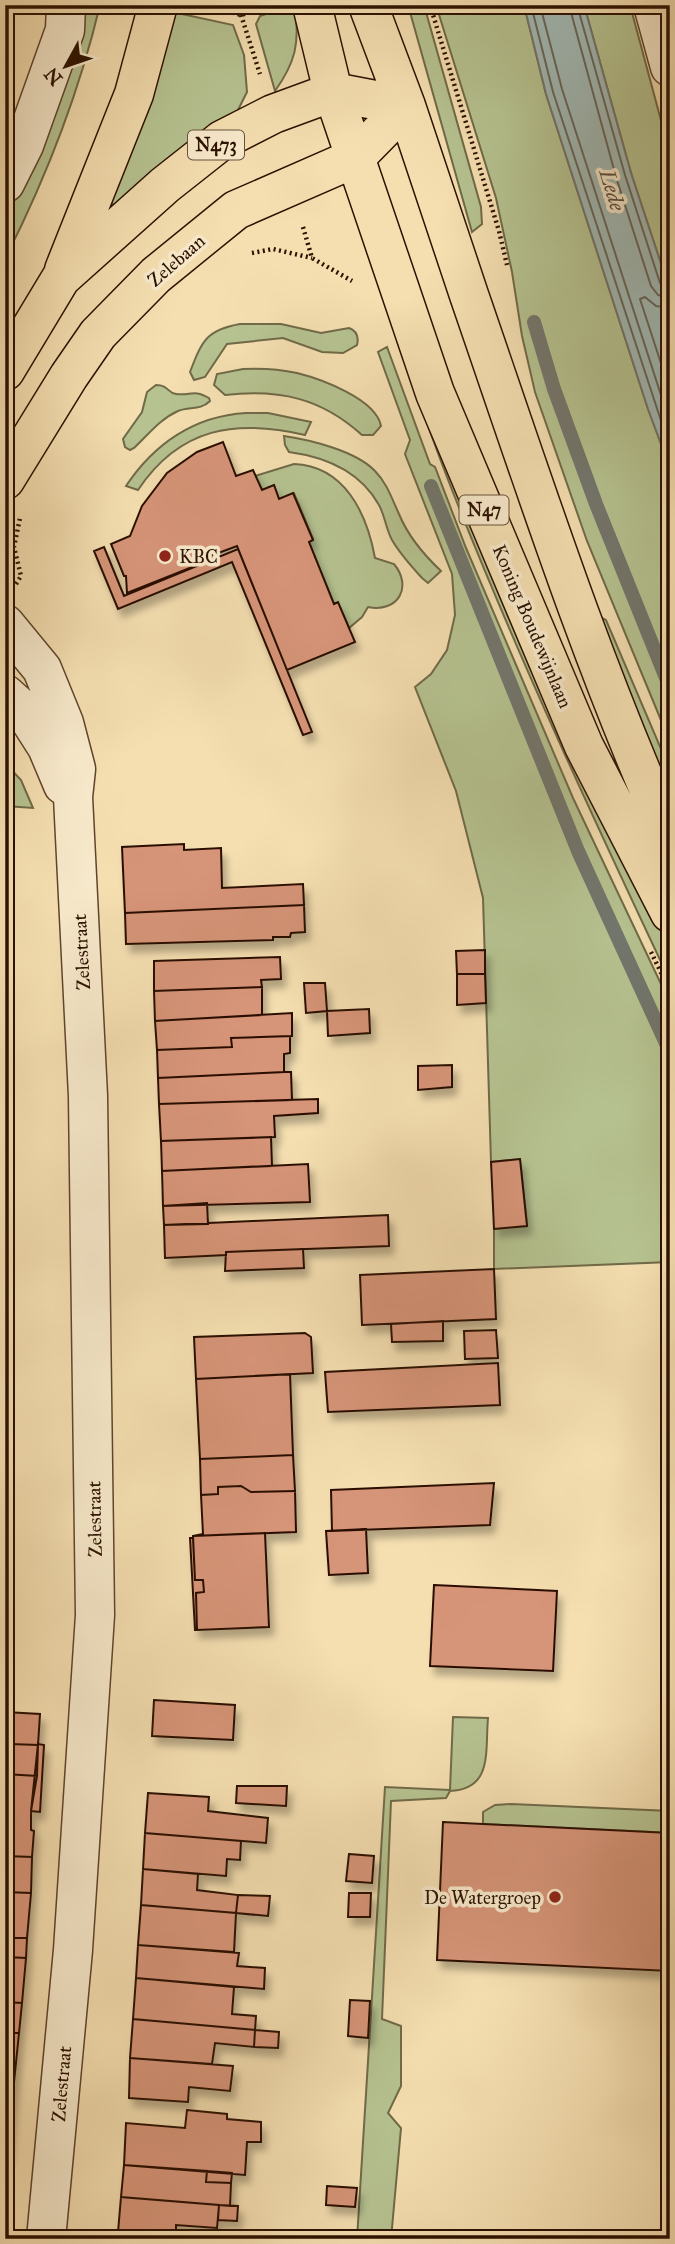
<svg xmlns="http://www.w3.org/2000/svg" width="675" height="2244" viewBox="0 0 675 2244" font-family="'IM FELL Great Primer',serif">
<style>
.green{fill:#b6c391;stroke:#706a48;stroke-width:2}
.water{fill:#a1bab6;stroke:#72766d;stroke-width:2}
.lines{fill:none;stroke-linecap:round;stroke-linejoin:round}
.shore{stroke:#66665b;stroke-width:2}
.stream{stroke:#72766d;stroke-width:14}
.building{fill:#d69478;stroke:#2b1100;stroke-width:2;filter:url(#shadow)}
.minor-casing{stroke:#5e442c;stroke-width:41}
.tertiary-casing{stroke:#5e442c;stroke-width:41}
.primary-casing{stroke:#2b1100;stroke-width:41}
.path{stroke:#2b1100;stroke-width:4.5;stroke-dasharray:2 3.5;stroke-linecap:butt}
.minor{stroke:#f8eacc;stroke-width:38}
.tertiary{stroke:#f8eacc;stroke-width:38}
.primary{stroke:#f5dfb1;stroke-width:38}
.poi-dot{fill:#8f2418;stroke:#f8eacc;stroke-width:2.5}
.labels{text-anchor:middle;stroke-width:7;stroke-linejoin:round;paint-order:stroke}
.shield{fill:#f8eacc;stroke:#68523d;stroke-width:2}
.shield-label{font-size:18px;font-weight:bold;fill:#2b1100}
.street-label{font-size:19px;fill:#2b1100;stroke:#f8eacc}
.poi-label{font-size:19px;fill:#2b1100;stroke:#f8eacc;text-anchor:start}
.water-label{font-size:21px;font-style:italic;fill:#544c40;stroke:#f8eacc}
</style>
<defs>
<filter id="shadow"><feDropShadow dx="4.5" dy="8" stdDeviation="3.5" flood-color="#0004"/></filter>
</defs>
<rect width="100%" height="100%" fill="#f5dfb1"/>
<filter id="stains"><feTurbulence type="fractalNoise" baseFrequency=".00286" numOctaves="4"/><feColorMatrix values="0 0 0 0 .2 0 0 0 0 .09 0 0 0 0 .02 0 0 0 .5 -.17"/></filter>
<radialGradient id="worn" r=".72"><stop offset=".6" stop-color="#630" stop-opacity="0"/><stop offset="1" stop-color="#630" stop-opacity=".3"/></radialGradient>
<path class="green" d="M80,5H100C79,93 46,178 5,259V212L36,149Z
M408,5H424L481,207L482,224L472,232Z
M436,5H524L546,94L648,409L670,468V742L587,541L535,392L522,336L512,272L496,198Z
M584,5H630L670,154V291L631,173Z
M287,7L295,10C300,43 295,63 275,91L256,24L260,16Z
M168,11L233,25L244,55L247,92L233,120L117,207L107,200Z
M240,324H281L321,333L349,328C357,331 359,337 357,345L343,353L322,352L283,338L227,344L205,377L194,380L190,372C202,341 206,330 240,324Z
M397,341L587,777L670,942V981C595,822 521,663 456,500C435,448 417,394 397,341Z
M387,347L430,464L435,467L466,548L573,798L670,1003V1262L494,1269V1229L527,1225L520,1159L491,1162L483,898L456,791L415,687L431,674L447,650L455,615L452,574L405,454L410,440L378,352Z
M243,369C261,368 279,369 297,373C321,379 376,399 381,426L373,435H362C321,398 280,389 225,395L214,385L217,374Z
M156,385C169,385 167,393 176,394C191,396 193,389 209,398L210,401C200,411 189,406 178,411C160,419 148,435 134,448L130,450L125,447L123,439L142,412L147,392Z
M246,413H268L311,422L305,435C236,419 180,427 138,490L126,486C154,444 194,416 246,413Z
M284,436C311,440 356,451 375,471C387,483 392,499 399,514C408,536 424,555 441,571L428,583L422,578C411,566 400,554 392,540C386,529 385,516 379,505C360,471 326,457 289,452L285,445Z
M294,464C345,466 367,514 375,558L394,564C413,587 398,613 368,607L362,617L349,628L338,603L334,604L309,542L313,539L294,493L279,499L274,485L262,490L255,476Z
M600,617L606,620L670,770V794Z
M5,763L21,780L33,808L5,806Z
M453,1717L488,1718C485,1752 493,1789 450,1791L446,1798L391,1801L382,2019L401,2026V2086L388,2113L401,2128L391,2239H357L385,1787L450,1790Z
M511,1804L670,1811V1833L483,1824V1812L495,1805Z"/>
<path class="water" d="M524,5H584L631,173L670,291V468L648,409L546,94Z"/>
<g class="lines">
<path class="shore" d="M531,5L553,92L670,448
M540,5L562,89L670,423
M569,5L616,177L651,286L658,295L670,298
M577,5L625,175L660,283L664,288L670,289
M670,308L656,306L645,297L640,299L670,391"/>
<path class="stream" d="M534,322L554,389L596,504L670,688
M431,486L578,851L670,1052"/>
</g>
<path class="building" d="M223,442L236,476L253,470L262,490L274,485L279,499L293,493L313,540L309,542L334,604L338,602L355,642L287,670L237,546L213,555L215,558L127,593L126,576H124L111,544L130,536L142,506L167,473L197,452Z
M104,547L124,596L238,549L312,732L303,735L232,562L118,609L94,551Z
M184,844V850L221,848L222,888L303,884L304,905L125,913L122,847Z
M304,905L305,932L291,933L290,937H273V940L126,944L125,913Z
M485,950V974H457L456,951Z
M280,957L281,979L261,980L262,987L154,991V961Z
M457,974H485L486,1003L457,1005Z
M304,983H325L327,1011L306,1013Z
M262,987V1015L155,1021L154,991Z
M369,1009L370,1033L328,1036L327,1011Z
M292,1013V1036L231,1038L232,1047L157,1050L155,1021Z
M290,1036V1053L284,1054V1072L158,1078L157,1050L232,1047L231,1038Z
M452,1065V1087L418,1090V1066Z
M284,1072H291L292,1100L159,1104L158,1078Z
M318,1099V1113L274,1116L275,1137L161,1141L159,1104Z
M271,1137L272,1166L162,1171L161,1141Z
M520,1159L527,1226L494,1229L491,1162Z
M308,1164L310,1202L163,1206L162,1171Z
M207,1203L208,1224L164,1225L163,1206Z
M388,1215L389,1246L226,1252V1255L165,1258L164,1225Z
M303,1249L304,1268L225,1271L226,1252Z
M494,1269L496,1319L362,1325L360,1275Z
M443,1321V1341L392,1342L391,1324Z
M496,1330L498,1358L465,1359L464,1331Z
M305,1333L311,1337L313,1373L196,1379L194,1337Z
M498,1363L500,1405L328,1412L325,1372Z
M290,1374L293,1455L200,1459L196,1379Z
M293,1455L295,1491L251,1492L241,1486L218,1487V1494L201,1495L200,1459Z
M494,1483L490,1525L332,1531L331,1490Z
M241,1486L251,1492L295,1491L296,1532L193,1536L203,1534L201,1495L218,1494V1487Z
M366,1529L368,1573L329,1575L326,1531Z
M265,1533L269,1627L197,1630L196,1593L204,1592L203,1580H195L193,1536Z
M190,1538H193L195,1580H203L204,1592L196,1593L197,1630H195Z
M434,1585L557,1591L553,1671L430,1666Z
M154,1700L235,1705L233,1740L152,1736Z
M5,1712L40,1714L38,1745L10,1744V1754H5Z
M10,1744L38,1745L37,1776L5,1774V1754H10Z
M38,1744L44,1745L40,1812L31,1811Z
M5,1774L37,1776L31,1811V1830L34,1831L32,1857L5,1856Z
M237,1786H287L286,1806L236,1803Z
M148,1793L209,1797L208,1811L268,1818L266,1843L145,1833Z
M443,1822L670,1833V1971L437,1960Z
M145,1833L241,1841L240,1860L227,1859L226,1876L143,1869Z
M349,1854L374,1856L372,1883L346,1881Z
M5,1856L32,1857L31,1893L5,1892Z
M143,1869L198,1874L197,1890L238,1895L236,1913L141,1905Z
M5,1892L31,1893L27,1938H5Z
M349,1893H371L370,1917H348Z
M238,1895L270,1896L268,1916L236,1913Z
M141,1905L236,1913L234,1952L138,1945Z
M5,1938H27L26,1958L5,1957Z
M138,1945L239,1953L237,1966L265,1968L264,1989L136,1978Z
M5,1957L26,1958L22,2003L5,2002Z
M136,1978L234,1987L232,2014L256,2016L255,2030L133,2019Z
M350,2000L370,2001L368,2038L348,2036Z
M5,2002L22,2003L19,2033H5Z
M133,2019L255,2030L254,2047L215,2043L212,2064L130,2058Z
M255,2030L279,2032L278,2048L254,2047Z
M5,2033H19L13,2092H5Z
M130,2058L233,2066L230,2091L189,2087L188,2102L129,2098Z
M5,2092H13L10,2125L5,2124Z
M187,2110L227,2114V2119L261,2122V2142H247L245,2175L124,2165L126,2123L185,2128Z
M5,2124L10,2125L7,2156H5Z
M124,2165L207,2171L206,2182L231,2183L230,2206L121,2197Z
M207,2171L232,2173L231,2183L206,2182Z
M327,2186L357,2188L355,2207L326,2205Z
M121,2197L219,2205L217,2228L176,2225V2236L118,2232Z
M219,2205L238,2206L237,2221L218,2220Z
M118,2232L176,2236V2239H118Z"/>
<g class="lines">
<defs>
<path id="minor" d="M653,5L670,67
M5,183L24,145L65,30L66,5"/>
<path id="tertiary" d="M5,624L42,669L64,723L76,769L73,797L88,1096L95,1615L73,1950L46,2239
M5,694L24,711L47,747L63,785"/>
<path id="primary" d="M312,5L333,92L435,393L584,746L670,913
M368,5L406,106L469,295C532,478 591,662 670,838
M64,270L134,94L158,5
M5,371L61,278L165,185L222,140L273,114L333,92L406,106
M5,480L69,376L98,334L156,275L236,210L355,158L406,106"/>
</defs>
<use href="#minor" class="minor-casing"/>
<use href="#tertiary" class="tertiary-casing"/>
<use href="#primary" class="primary-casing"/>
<path class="path" d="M206,5L241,15L272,5
M430,5L499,231L507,265
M241,15L260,74
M303,227L312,258L352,281
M252,253L273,249L312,258
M16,584L21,576L14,547L20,518
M651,952L670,991"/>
<use href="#minor" class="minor"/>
<use href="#tertiary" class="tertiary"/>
<use href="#primary" class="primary"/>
</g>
<g class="poi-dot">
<circle cx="165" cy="556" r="7"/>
<circle cx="555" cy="1897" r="7"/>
</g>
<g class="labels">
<g class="shield">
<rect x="188" y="130.5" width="56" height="29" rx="5"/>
<rect x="459.5" y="495.5" width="49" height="29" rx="5"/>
</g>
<g class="shield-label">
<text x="216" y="151">N473</text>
<text x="484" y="516">N47</text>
</g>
<g class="street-label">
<text transform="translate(176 260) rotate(-41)" y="7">Zelebaan</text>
<text transform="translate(533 626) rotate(67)" y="7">Koning Boudewijnlaan</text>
<text transform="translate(81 952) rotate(-93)" y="7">Zelestraat</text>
<text transform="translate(94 1519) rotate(-91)" y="7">Zelestraat</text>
<text transform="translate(61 2084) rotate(-85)" y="7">Zelestraat</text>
</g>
<g class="poi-label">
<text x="179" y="563">KBC</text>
<text x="541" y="1904" text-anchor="end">De Watergroep</text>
</g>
<g class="water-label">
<text transform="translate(612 190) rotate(73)" y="7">Lede</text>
</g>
</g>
<rect width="675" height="2244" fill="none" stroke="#f5dfb1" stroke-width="28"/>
<rect x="7" y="7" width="661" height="2230" fill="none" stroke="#2b1100" stroke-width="3.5"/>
<rect x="14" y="14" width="647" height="2216" fill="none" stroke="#2b1100" stroke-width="2"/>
<g transform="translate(66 66) rotate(230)" stroke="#f8eacc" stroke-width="5" paint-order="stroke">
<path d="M0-5L12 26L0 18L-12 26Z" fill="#2b1100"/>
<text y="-10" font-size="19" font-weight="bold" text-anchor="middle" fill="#2b1100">N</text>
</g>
<rect width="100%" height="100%" filter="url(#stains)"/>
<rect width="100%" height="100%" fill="url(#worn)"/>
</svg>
